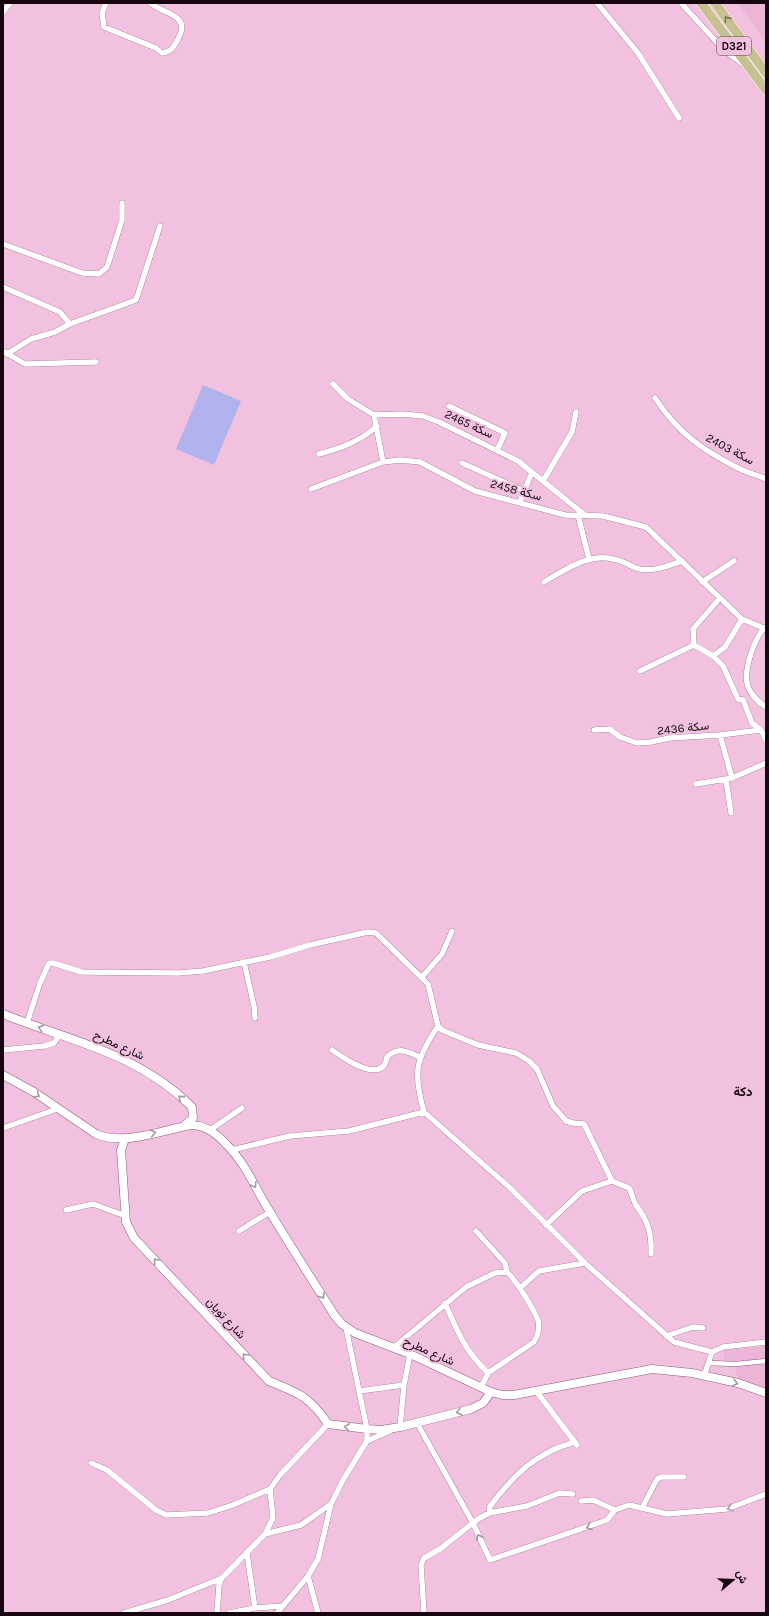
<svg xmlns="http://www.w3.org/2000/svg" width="769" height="1616" viewBox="0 0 769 1616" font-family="Karla,Vazirmatn,sans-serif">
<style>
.built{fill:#ecb4d7}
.green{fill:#b0b3ed}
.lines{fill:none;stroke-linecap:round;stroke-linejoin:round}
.pedestrian-casing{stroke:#895e79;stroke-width:5.5}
.minor-casing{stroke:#895e79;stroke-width:6}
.secondary-casing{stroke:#895e79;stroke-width:9}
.primary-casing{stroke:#fff;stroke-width:10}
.pedestrian{stroke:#fff;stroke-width:4.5}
.minor{stroke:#fff;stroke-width:5.5}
.secondary{stroke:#fff;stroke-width:8}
.primary{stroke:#c7c090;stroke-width:9}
.oneway{stroke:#776c56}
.oneway2{stroke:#a19b9f}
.labels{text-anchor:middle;stroke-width:4;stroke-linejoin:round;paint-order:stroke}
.shield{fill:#f2c1df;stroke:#573e4e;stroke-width:1}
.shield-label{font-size:11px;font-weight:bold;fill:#150610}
.street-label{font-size:12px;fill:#150610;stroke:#f2c1df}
.neighbourhood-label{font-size:13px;font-weight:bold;fill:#150610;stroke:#f2c1df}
</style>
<rect width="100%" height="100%" fill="#f2c1df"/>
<path class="built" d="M737,3H766V43L740,6Z
M766,1346V1390L738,1380L734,1363H725L723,1350Z"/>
<path class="green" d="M203,385L241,401L214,465L176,449Z"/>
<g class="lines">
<defs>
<path id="pedestrian" d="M708,1363L736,1364L766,1361"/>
<path id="minor" d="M106,3L102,13L104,27L156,48L162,53C171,52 174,47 178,39C192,14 163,14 150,3
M597,3L638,53L679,118
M681,3L724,50L743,64
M3,12L10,3
M3,244L82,273L99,274L107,267L122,220V203
M3,287L60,312L70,324
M3,351L25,364L96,362
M7,354L31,339L55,332L70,324L136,300L160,226
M333,384L348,399L374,415L403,414L423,416L439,422L518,461L585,515
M655,398C679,434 702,450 740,469C748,473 758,475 766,479
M449,406L505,433L497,450
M374,415L383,462
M319,454C341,448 359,442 377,426
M462,463L524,491
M543,481L572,432L576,412
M311,489L383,462L400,460L420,462L475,491L565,515L603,516L646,527L742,619L766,629
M520,502L532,472
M578,515L589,559
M544,582C564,570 589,553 613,559C621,560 629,565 636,568C651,573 668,566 682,561
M702,582L734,561
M766,627C755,635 744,669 747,683C749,693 758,702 766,707
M694,645L693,629L719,599
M713,656L723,666L738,699L743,700L752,723L761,730L766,740
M640,671L694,645L713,656L725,647L742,619
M594,730L610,729L620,737L637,743L651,742L669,738L720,735L732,778L766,763
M720,735L761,730
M726,780L731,813
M696,784L732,778
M244,962L254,1006L255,1018
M422,977L442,954L452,931
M27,1023L40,983L49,963H53L82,972L178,973L203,971L270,957L310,945L368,932L376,933L428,984L438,1026L442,1030L478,1045L516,1053L529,1061L537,1069L553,1106L561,1115L566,1121L573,1123L584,1124L612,1181L629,1188C632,1193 633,1200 636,1205C648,1221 652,1234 651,1254
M3,1050L44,1046L54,1043L60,1034
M332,1050C346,1060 383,1085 387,1057C398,1046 407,1052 420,1057
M424,1112C413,1073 415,1060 438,1026
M3,1128L57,1109
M210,1130L242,1108
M232,1150L290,1136L349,1131L424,1112L509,1187L585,1263L674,1342L712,1352L704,1376
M66,1210L93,1204L126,1216
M546,1225L582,1191L612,1181
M239,1231L270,1212
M476,1231L505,1263L507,1272
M520,1288L539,1271L585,1263
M445,1303C458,1333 464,1349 488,1373
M666,1336L693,1327L703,1328
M393,1348L466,1287L495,1273L507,1272C516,1280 533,1308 538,1320C540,1328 538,1335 534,1342L488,1373L481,1387
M712,1352L723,1347L766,1342
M359,1391L404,1385
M536,1391L577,1445
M417,1423L473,1523L490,1560L607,1520L615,1510L629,1505L667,1514L727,1509L766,1494
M398,1428L400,1427L404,1385L410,1354
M367,1441L390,1431
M91,1463L107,1470L156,1510L166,1515L208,1513L233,1505L270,1489
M581,1501L593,1500L615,1510
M642,1508L657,1479L661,1477H684
M489,1513L490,1506C515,1474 535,1453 575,1442
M265,1534L273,1518L270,1489L280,1475L328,1424
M247,1554L255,1608L283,1606
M308,1576L318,1613
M124,1613L168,1600L222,1578L265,1534L301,1525L331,1504
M217,1613L219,1585L222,1578
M229,1613L255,1608
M277,1613L308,1576L318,1559L331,1504L343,1480L367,1441V1429L346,1328
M424,1613L421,1565L424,1558L440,1549L478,1519L489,1513L527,1506L560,1493L573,1494"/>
<path id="secondary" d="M3,1014C70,1041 138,1053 192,1107L193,1118L184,1126
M3,1075L34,1092L96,1134C123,1146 163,1130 191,1125C206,1125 217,1134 227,1145C246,1164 256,1190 270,1212C291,1247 313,1281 335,1316L342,1324L355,1333L410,1354L491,1392L502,1395H514L652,1369L692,1373L738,1383L766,1393
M125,1139L121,1150L126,1222L134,1238L269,1381C299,1393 310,1397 328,1424L367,1429L381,1430L400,1427L471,1409L483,1403L491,1392"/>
<path id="primary" d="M701,3L766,90
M715,3L766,73"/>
</defs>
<use href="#pedestrian" class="pedestrian-casing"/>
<use href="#minor" class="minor-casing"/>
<use href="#secondary" class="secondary-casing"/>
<use href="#primary" class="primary-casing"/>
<use href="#pedestrian" class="pedestrian"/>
<use href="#minor" class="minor"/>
<use href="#secondary" class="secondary"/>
<use href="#primary" class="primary"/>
</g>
<defs><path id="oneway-chevron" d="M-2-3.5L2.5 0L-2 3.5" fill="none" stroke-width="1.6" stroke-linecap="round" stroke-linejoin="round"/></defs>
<use class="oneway" href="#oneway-chevron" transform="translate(727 19) rotate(-127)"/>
<g class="oneway2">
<use href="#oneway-chevron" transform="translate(41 1028) rotate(-163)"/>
<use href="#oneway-chevron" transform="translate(37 1095) rotate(34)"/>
<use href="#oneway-chevron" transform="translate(181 1098) rotate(-140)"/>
<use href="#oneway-chevron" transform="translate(153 1133) rotate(-12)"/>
<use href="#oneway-chevron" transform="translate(254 1185) rotate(60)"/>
<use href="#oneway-chevron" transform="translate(156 1261) rotate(-133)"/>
<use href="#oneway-chevron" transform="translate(322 1296) rotate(58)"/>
<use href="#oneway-chevron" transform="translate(245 1356) rotate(-133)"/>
<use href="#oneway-chevron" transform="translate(735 1383) rotate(15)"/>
<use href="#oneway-chevron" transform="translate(459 1412) rotate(166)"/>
<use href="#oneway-chevron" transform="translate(347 1427) rotate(-172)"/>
<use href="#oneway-chevron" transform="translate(730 1508) rotate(165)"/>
<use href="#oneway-chevron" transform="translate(589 1527) rotate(160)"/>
<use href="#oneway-chevron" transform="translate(479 1537) rotate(-115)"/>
</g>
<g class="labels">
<rect class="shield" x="717" y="37" width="34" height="18" rx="3"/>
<g class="shield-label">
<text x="734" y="50">D321</text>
</g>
<g class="street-label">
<text transform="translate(469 424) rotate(25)" y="4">سكة 2465</text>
<text transform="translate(730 449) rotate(28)" y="4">سكة 2403</text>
<text transform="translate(516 490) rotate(15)" y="4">سكة 2458</text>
<text transform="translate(683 728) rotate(-6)" y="4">سكة 2436</text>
<text transform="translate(119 1045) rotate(25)" y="4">شارع مطرح</text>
<text transform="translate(226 1318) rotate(47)" y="4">شارع تويان</text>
<text transform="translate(429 1351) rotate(24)" y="4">شارع مطرح</text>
</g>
<g class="neighbourhood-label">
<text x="743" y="1096">دكة</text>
</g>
</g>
<rect width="769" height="1616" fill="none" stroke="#150610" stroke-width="8"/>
<g transform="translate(733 1580) rotate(71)" stroke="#f2c1df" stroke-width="3" paint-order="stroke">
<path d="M0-3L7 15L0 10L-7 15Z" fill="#150610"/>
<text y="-6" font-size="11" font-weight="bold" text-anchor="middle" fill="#150610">ش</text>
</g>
</svg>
